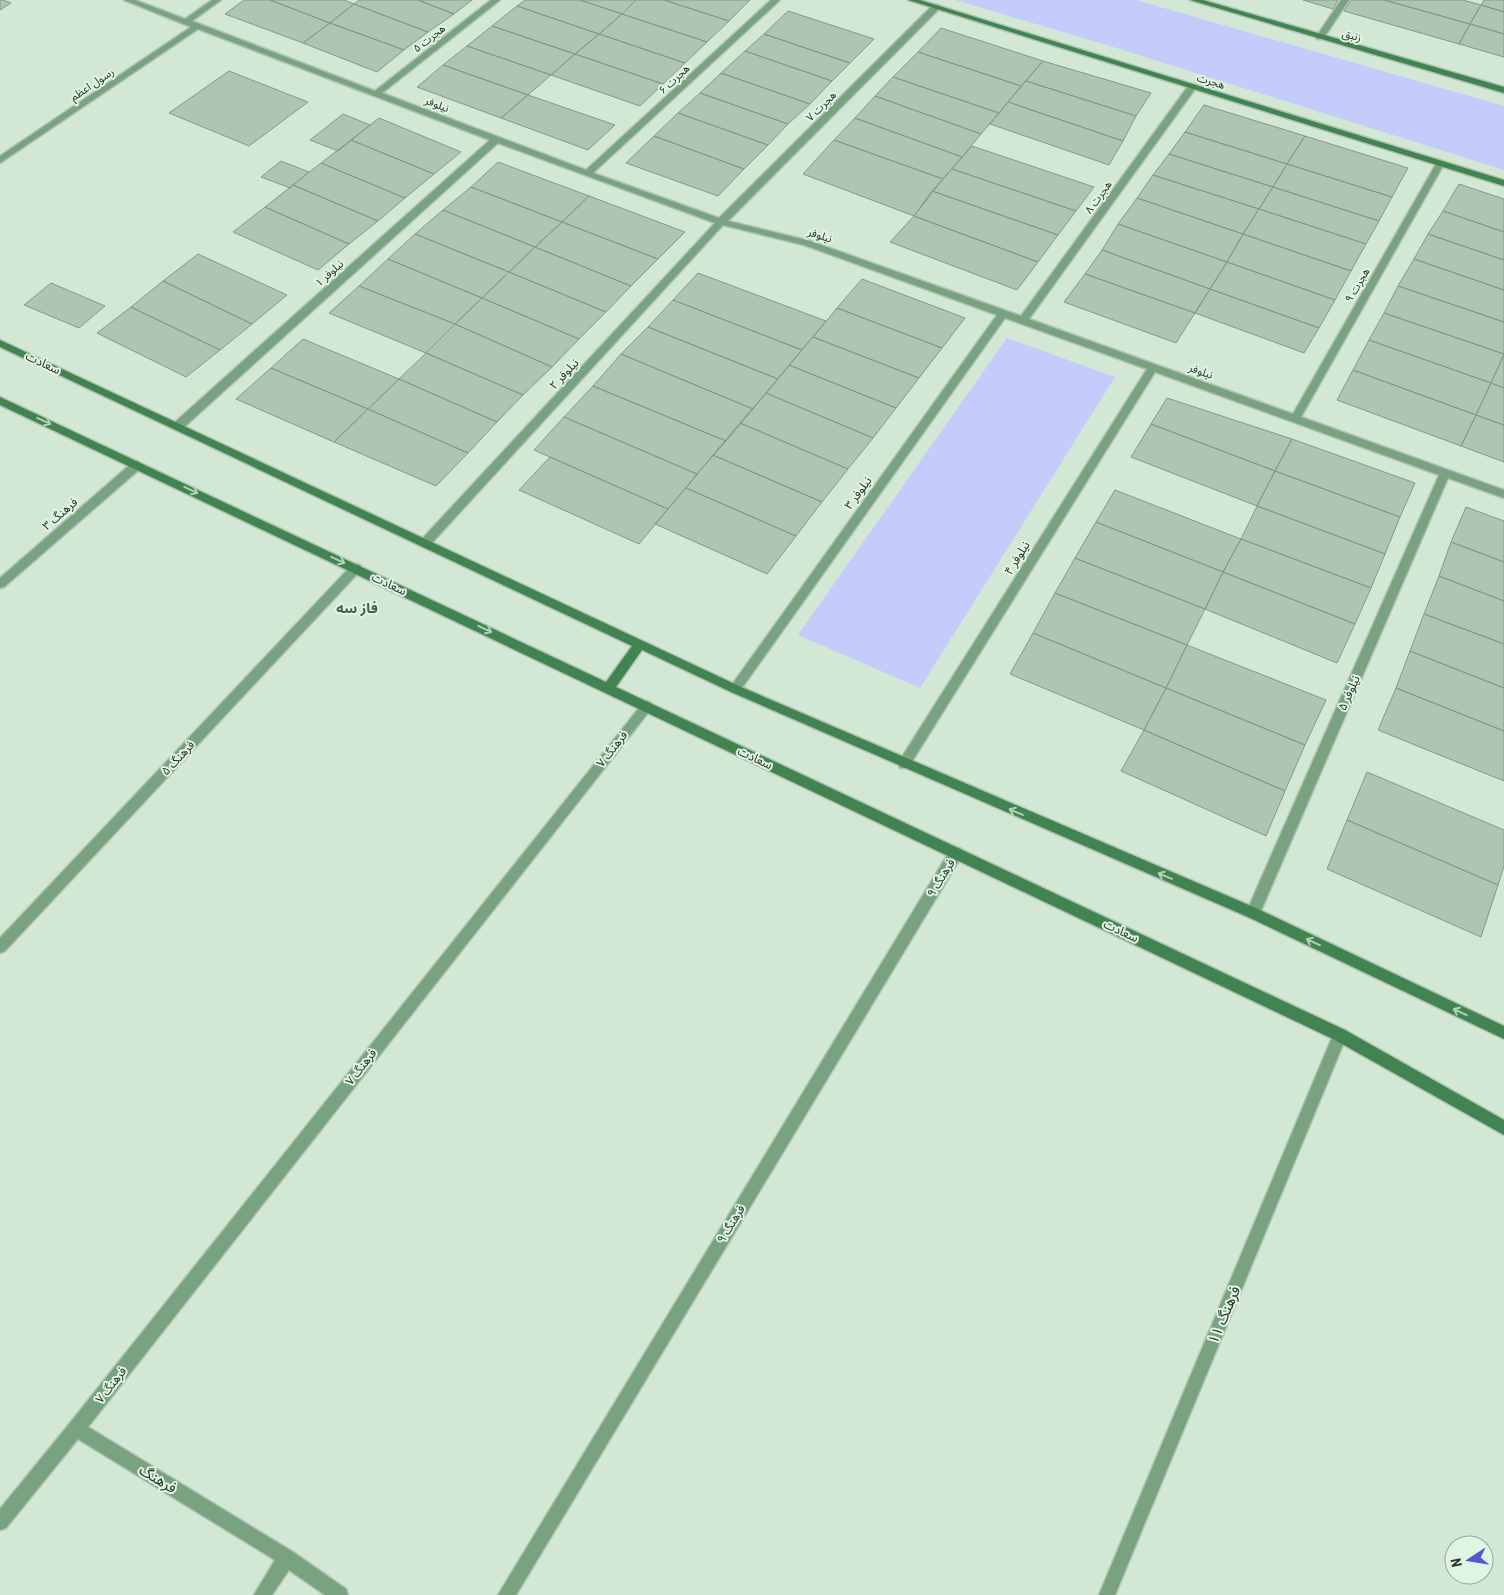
<svg xmlns="http://www.w3.org/2000/svg" width="1504" height="1595" viewBox="0 0 1504 1595" font-family="'Roboto Condensed','Noto Sans Arabic',sans-serif">
<style>
.green{fill:#c3ccfa}
.building{fill:#afc4b2;stroke:#849987}
.lines{fill:none;stroke-linecap:round;stroke-linejoin:round}
.lane-casing{stroke:#b0c3b3;stroke-width:3}
.street-casing{stroke:#b0c3b3;stroke-width:3}
.secondary-casing{stroke:#b0c3b3;stroke-width:3}
.lane{fill:#79a380;fill-rule:evenodd}
.street{fill:#79a380;fill-rule:evenodd}
.secondary{fill:#428451;fill-rule:evenodd}
.oneway{stroke:#b0d3b6}
.labels{text-anchor:middle;stroke-width:4;stroke-linejoin:round;paint-order:stroke}
.far-street-label{font-size:11px;fill:#28312a;stroke:#dff5e2}
.street-label{font-size:12px;fill:#28312a;stroke:#dff5e2}
.neighbourhood-label{font-size:14px;font-weight:bold;fill:#4a5d4d;stroke:#dff5e2}
.near-street-label{font-size:15px;fill:#28312a;stroke:#dff5e2}
</style>
<rect width="100%" height="100%" fill="#d2e8d5"/>
<path class="green" d="M955,0H1136L1504,106V170L1110,46Z
M1007,338L1115,377L920,688L798,635Z"/>
<path class="building" d="M0,0H3L11,3L0,10Z
M244,0H270L330,23L303,43L225,14Z
M270,0H344L354,4L330,23Z
M359,0H418L454,14L428,32L354,4Z
M418,0H472L454,14Z
M525,0H580L622,14L599,34L517,6Z
M580,0H636L622,14Z
M636,0H664L729,21L707,42L622,14Z
M664,0H750L729,21Z
M1303,0H1338L1333,9Z
M1351,0H1384L1470,24L1459,44L1344,11Z
M1384,0H1463L1481,5L1470,24Z
M1484,0H1504V12L1481,5Z
M354,4L428,32L404,50L330,23Z
M1481,5L1504,12V34L1470,24Z
M517,6L599,34L575,54L492,26Z
M788,11L874,39L850,63L764,34Z
M622,14L707,42L685,63L599,34Z
M330,23L404,50L377,72L303,43Z
M1470,24L1504,34V57L1459,44Z
M492,26L575,54L551,75L467,46Z
M941,28L1043,61L1021,86L918,52Z
M599,34L685,63L663,84L575,54Z
M764,34L850,63L832,81L745,51Z
M467,46L551,75L528,95L443,65Z
M745,51L832,81L810,104L721,73Z
M918,52L1021,86L999,113L893,77Z
M575,54L663,84L640,106L551,75Z
M1043,61L1151,93L1136,116L1026,81Z
M443,65L528,95L501,118L417,87Z
M229,71L308,102L249,146L169,113Z
M721,73L810,104L788,124L700,93Z
M893,77L999,113L981,134L875,96Z
M1026,81L1136,116L1123,141L1008,102Z
M700,93L788,124L768,145L678,113Z
M528,95L615,125L588,150L501,118Z
M875,96L981,134L962,157L855,118Z
M1008,102L1123,141L1109,165L990,124Z
M1204,105L1305,136L1287,164L1185,132Z
M678,113L768,145L744,169L654,136Z
M343,114L370,125L338,151L310,140Z
M379,118L461,152L434,174L351,140Z
M855,118L962,157L943,179L834,140Z
M1185,132L1287,164L1273,187L1169,154Z
M654,136L744,169L718,196L626,163Z
M1305,136L1408,168L1392,197L1287,164Z
M351,140L434,174L405,198L321,163Z
M834,140L943,179L914,216L803,174Z
M972,146L1094,187L1076,211L952,169Z
M1169,154L1273,187L1259,209L1153,175Z
M281,161L309,172L290,188L261,177Z
M498,162L589,196L562,222L471,187Z
M321,163L405,198L378,221L293,185Z
M1287,164L1392,197L1379,221L1273,187Z
M952,169L1076,211L1058,235L932,191Z
M1153,175L1259,209L1243,234L1137,198Z
M1459,184L1504,199V232L1443,211Z
M293,185L378,221L349,244L265,207Z
M471,187L562,222L535,247L443,210Z
M1273,187L1379,221L1366,244L1259,209Z
M932,191L1058,235L1038,262L914,216Z
M589,196L685,232L658,259L562,222Z
M1137,198L1243,234L1227,262L1118,224Z
M265,207L349,244L318,270L233,232Z
M1259,209L1366,244L1351,271L1243,234Z
M443,210L535,247L509,272L415,234Z
M1443,211L1504,232V260L1428,234Z
M914,216L1038,262L1017,290L890,242Z
M562,222L658,259L631,286L535,247Z
M1118,224L1227,262L1210,289L1102,250Z
M415,234L509,272L482,298L388,259Z
M1243,234L1351,271L1335,300L1227,262Z
M1428,234L1504,260V290L1414,259Z
M535,247L631,286L606,312L509,272Z
M1102,250L1210,289L1195,313L1085,274Z
M198,254L287,295L252,324L163,281Z
M388,259L482,298L455,324L359,286Z
M1414,259L1504,290V322L1398,286Z
M1227,262L1335,300L1319,328L1210,289Z
M509,272L606,312L579,339L482,298Z
M698,273L826,321L802,350L673,300Z
M1085,274L1195,313L1176,343L1064,302Z
M862,279L965,318L942,348L837,308Z
M163,281L252,324L220,350L131,307Z
M51,283L105,306L79,328L24,305Z
M359,286L455,324L426,353L329,313Z
M1398,286L1504,322V354L1384,313Z
M1210,289L1319,328L1304,353L1195,313Z
M482,298L579,339L552,367L455,324Z
M673,300L802,350L778,379L648,327Z
M131,307L220,350L186,377L97,333Z
M837,308L942,348L919,378L813,337Z
M1384,313L1504,354L1491,383L1369,340Z
M455,324L552,367L523,395L426,353Z
M648,327L778,379L753,409L621,354Z
M813,337L919,378L896,408L789,365Z
M303,339L399,379L368,409L271,368Z
M1369,340L1491,383L1476,415L1353,370Z
M426,353L523,395L497,422L399,379Z
M621,354L753,409L726,441L593,386Z
M1504,355V388L1491,383Z
M789,365L896,408L873,438L766,393Z
M271,368L368,409L334,442L236,399Z
M1353,370L1476,415L1461,446L1337,400Z
M399,379L497,422L468,453L368,409Z
M1491,383L1504,388V425L1476,415Z
M593,386L726,441L697,474L564,417Z
M766,393L873,438L848,469L740,423Z
M1167,398L1292,439L1275,471L1151,424Z
M368,409L468,453L436,486L334,442Z
M1476,415L1504,425V462L1461,446Z
M564,417L697,474L668,509L534,450Z
M740,423L848,469L822,502L713,455Z
M1151,424L1275,471L1257,506L1131,457Z
M1292,439L1415,483L1400,517L1275,471Z
M713,455L822,502L796,536L686,488Z
M550,457L668,509L639,544L519,490Z
M1275,471L1400,517L1385,554L1257,506Z
M686,488L796,536L767,574L655,524Z
M1115,490L1241,539L1223,572L1096,522Z
M1257,506L1385,554L1371,588L1241,539Z
M1466,507L1504,521V562L1451,542Z
M1096,522L1223,572L1205,609L1075,558Z
M1241,539L1371,588L1355,624L1223,572Z
M1451,542L1504,562V601L1439,576Z
M1075,558L1205,609L1187,645L1055,593Z
M1223,572L1355,624L1337,663L1205,609Z
M1439,576L1504,601V644L1424,614Z
M1055,593L1187,645L1166,688L1033,633Z
M1424,614L1504,644V688L1410,651Z
M1033,633L1166,688L1144,730L1010,674Z
M1187,645L1326,700L1305,745L1166,688Z
M1410,651L1504,688V731L1396,688Z
M1166,688L1305,745L1285,791L1144,730Z
M1396,688L1504,731V781L1378,730Z
M1144,730L1285,791L1266,836L1121,771Z
M1367,772L1504,830V866L1498,885L1347,820Z
M1347,820L1498,885L1481,937L1327,869Z"/>
<g class="lines">
<defs>
<path id="lane" d="M1341,0H1349L1323,39H1317L1316,37Z"/>
<path id="street" d="M124,0H135L185,19L212,0H221L192,21L375,91L491,0H500L382,93L586,170L771,0H780L593,173L719,218L933,5H939V9L728,221L810,241L1021,316L1189,85H1195V89L1029,319L1293,414L1436,164L1440,161L1443,162L1444,164L1301,417L1504,490V498L1448,478L1260,913L1258,917L1253,919L1248,917L1246,913L1439,475L1155,372L908,768H900L898,764L900,760L1147,369L1005,318L739,692H731L729,689L731,686L997,315L804,245L723,225L430,545H422L420,542L422,539L715,223L498,143L182,429H174L173,426L174,423L490,140L198,29L0,163V156L191,27Z
M137,461L142,465L141,468L4,587L0,588V578L133,462Z
M356,564L360,565L362,568L360,571L5,951L0,953V938L352,565Z
M647,701L651,703L653,706L651,709L88,1427L293,1552L346,1589L348,1595H325L289,1570L272,1595H254L275,1560L78,1439L6,1528L0,1530V1509L70,1423L643,703Z
M956,847L961,849L962,853L961,857L516,1595H498L951,849Z
M1340,1029L1345,1030L1347,1035L1115,1595H1099L1333,1035L1335,1030Z"/>
<path id="secondary" d="M908,0H920L1504,180V186Z
M1190,0H1203L1504,87V93Z
M0,340L739,686L1258,909L1504,1026V1039L1248,917L731,692L642,650L616,687L1345,1030L1504,1120V1135L1335,1040L0,405V397L606,682L632,646L0,347Z"/>
</defs>
<use href="#lane" class="lane-casing"/>
<use href="#street" class="street-casing"/>
<use href="#secondary" class="secondary-casing"/>
<use href="#lane" class="lane"/>
<use href="#street" class="street"/>
<use href="#secondary" class="secondary"/>
</g>
<defs><path id="oneway-shaft" d="M-6 0H5M1.5-3L5.5 0L1.5 3" fill="none" stroke-width="1.6" stroke-linecap="round" stroke-linejoin="round" transform="scale(1.25)"/></defs>
<g class="oneway">
<use href="#oneway-shaft" transform="translate(44 421) rotate(25)"/>
<use href="#oneway-shaft" transform="translate(191 490) rotate(25)"/>
<use href="#oneway-shaft" transform="translate(338 560) rotate(25)"/>
<use href="#oneway-shaft" transform="translate(485 629) rotate(25)"/>
<use href="#oneway-shaft" transform="translate(1016 812) rotate(-157)"/>
<use href="#oneway-shaft" transform="translate(1165 876) rotate(-157)"/>
<use href="#oneway-shaft" transform="translate(1313 942) rotate(-155)"/>
<use href="#oneway-shaft" transform="translate(1460 1012) rotate(-155)"/>
</g>
<g class="labels">
<g class="far-street-label">
<text transform="translate(1352 35) rotate(16)" y="4">زنبق</text>
<text transform="translate(429 38) rotate(-38)" y="4">هجرت ۵</text>
<text transform="translate(674 79) rotate(-43)" y="4">هجرت ۶</text>
<text transform="translate(1211 81) rotate(17)" y="4">هجرت</text>
<text transform="translate(92 84) rotate(-34)" y="4">رسول اعظم</text>
<text transform="translate(437 104) rotate(21)" y="4">نیلوفر</text>
<text transform="translate(821 106) rotate(-45)" y="4">هجرت ۷</text>
<text transform="translate(1098 197) rotate(-54)" y="4">هجرت ۸</text>
<text transform="translate(820 235) rotate(18)" y="4">نیلوفر</text>
<text transform="translate(329 273) rotate(-42)" y="4">نیلوفر ۱</text>
<text transform="translate(1357 285) rotate(-60)" y="4">هجرت ۹</text>
<text transform="translate(1201 371) rotate(20)" y="4">نیلوفر</text>
</g>
<g class="street-label">
<text transform="translate(43 363) rotate(25)" y="4">سعادت</text>
<text transform="translate(564 374) rotate(-47)" y="4">نیلوفر ۲</text>
<text transform="translate(858 493) rotate(-54)" y="4">نیلوفر ۳</text>
<text transform="translate(60 514) rotate(-41)" y="4">فرهنگ ۳</text>
<text transform="translate(1017 558) rotate(-58)" y="4">نیلوفر ۴</text>
<text transform="translate(389 584) rotate(25)" y="4">سعادت</text>
<text transform="translate(1349 693) rotate(-66)" y="4">نیلوفر ۵</text>
<text transform="translate(612 749) rotate(-52)" y="4">فرهنگ ۷</text>
<text transform="translate(178 758) rotate(-47)" y="4">فرهنگ ۵</text>
<text transform="translate(755 758) rotate(25)" y="4">سعادت</text>
<text transform="translate(941 878) rotate(-59)" y="4">فرهنگ ۹</text>
<text transform="translate(1121 931) rotate(25)" y="4">سعادت</text>
<text transform="translate(361 1067) rotate(-52)" y="4">فرهنگ ۷</text>
<text transform="translate(731 1224) rotate(-59)" y="4">فرهنگ ۹</text>
<text transform="translate(111 1385) rotate(-52)" y="4">فرهنگ ۷</text>
</g>
<g class="neighbourhood-label">
<text x="357" y="613">فاز سه</text>
</g>
<g class="near-street-label">
<text transform="translate(1224 1315) rotate(-67)" y="5">فرهنگ ۱۱</text>
<text transform="translate(158 1479) rotate(31)" y="5">فرهنگ</text>
</g>
</g>
<g transform="translate(1469 1560) rotate(258)"><circle r="24" fill="#dff5e2" stroke="#96a798"/>
<path d="M0-4L9 19L0 12L-9 19Z" fill="#5358ce"/>
<text y="-8" font-size="14" font-weight="bold" text-anchor="middle" fill="#28312a">N</text>
</g>
</svg>
